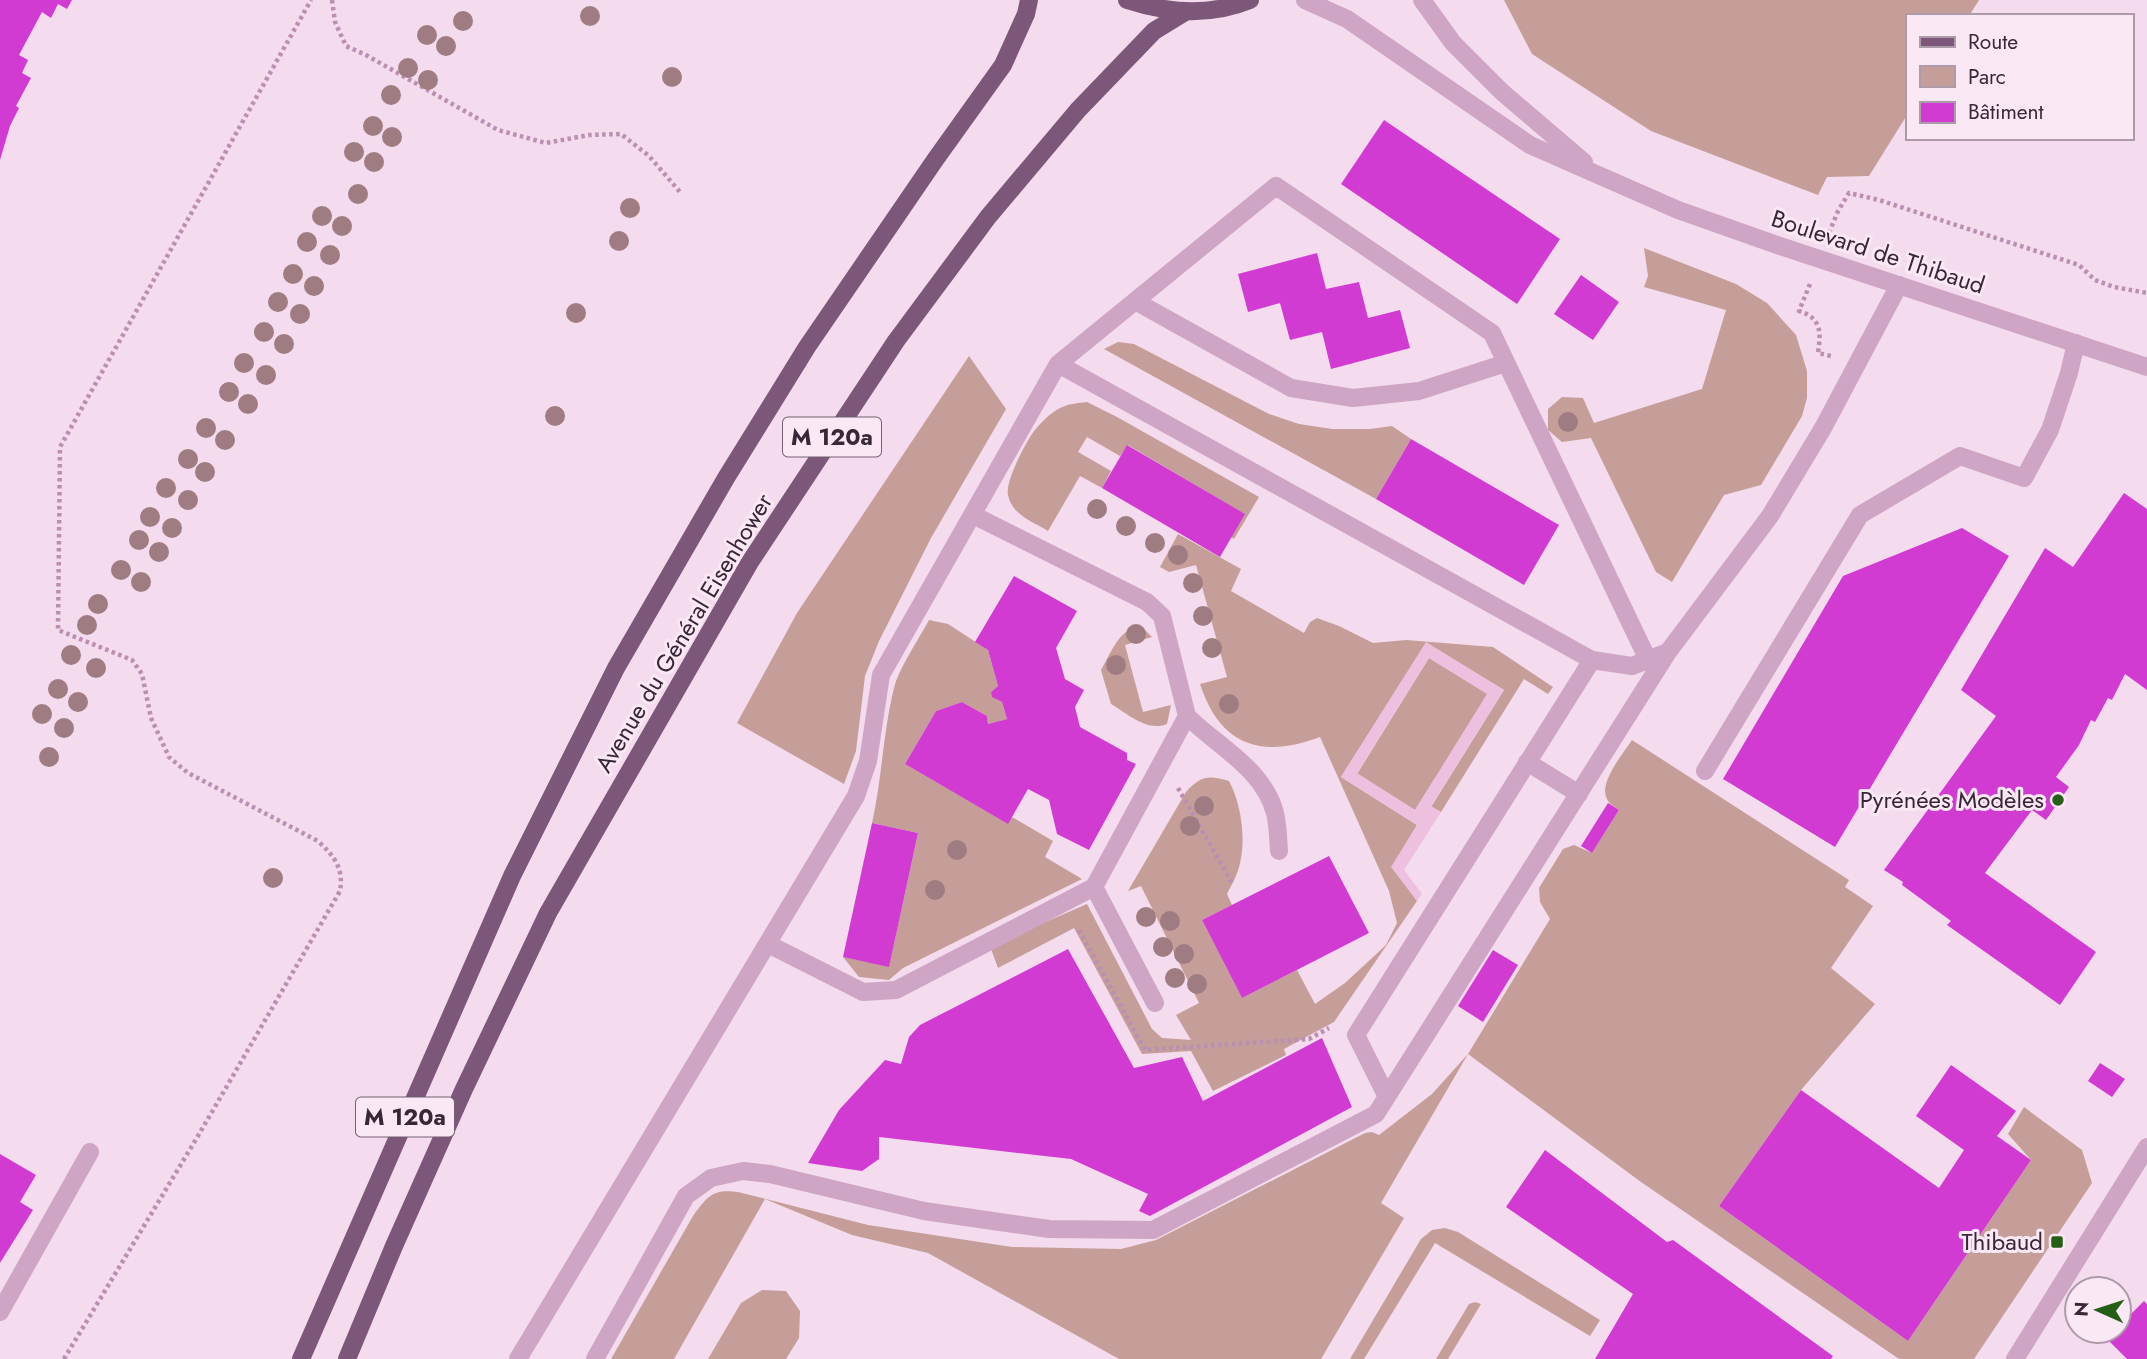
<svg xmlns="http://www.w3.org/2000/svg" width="2147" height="1359" viewBox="0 0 2147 1359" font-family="Jost,sans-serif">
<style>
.green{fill:#c59e99}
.plaza{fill:#eec0df;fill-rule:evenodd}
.building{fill:#d23bd1}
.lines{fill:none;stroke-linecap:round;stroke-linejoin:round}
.path{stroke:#ba8fb1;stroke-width:4.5;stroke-dasharray:3.5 3.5;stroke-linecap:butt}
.service{stroke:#cea5c5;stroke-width:18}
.minor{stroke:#cea5c5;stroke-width:18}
.tertiary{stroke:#cea5c5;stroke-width:18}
.primary{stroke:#7d5779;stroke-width:18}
.tree{fill:#9f7c81}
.poi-dot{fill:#245f18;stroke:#fbe8f5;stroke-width:2.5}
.labels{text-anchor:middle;stroke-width:6;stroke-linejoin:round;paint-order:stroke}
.shield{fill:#fbe8f5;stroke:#736170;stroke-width:2}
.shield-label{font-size:23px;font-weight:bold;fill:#392737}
.street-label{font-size:24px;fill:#392737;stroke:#fbe8f5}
.poi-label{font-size:24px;fill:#392737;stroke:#fbe8f5;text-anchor:end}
</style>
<rect width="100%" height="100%" fill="#f4dbed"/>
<path class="green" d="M1504,0H1979L1969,16H1907V115L1869,176L1827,177L1818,195L1651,131L1532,54Z
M1644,248L1736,284L1767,303L1796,335L1807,371V398L1802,416L1761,485L1724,495L1672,582L1656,572L1591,438L1562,442L1548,430V409L1562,397L1583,398L1594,423L1702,389L1726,310L1644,287L1648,276Z
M1118,342L1134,344L1269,414L1299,424L1332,429H1370L1392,426L1411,439L1376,499L1104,349Z
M969,356L1006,409L931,538L879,641L865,676L856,751L844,784L737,723L797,613Z
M1087,402L1117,417L1259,497L1234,539L1231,537L1244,514L1128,445L1120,456L1087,437L1078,452L1111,471L1102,488L1080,476L1048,531C1033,522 1012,515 1008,495C1005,482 1024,446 1032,434C1038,425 1050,413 1060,408C1068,404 1078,403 1087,402Z
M1178,534L1241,569L1231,591L1304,633L1310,622L1317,618L1339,626L1373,643L1406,640L1493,647L1553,687L1548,694L1524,679L1441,812L1431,807L1504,690L1426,643L1341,777L1417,825L1392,867L1417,901L1334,1022L1284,1049L1286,1055L1213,1091L1191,1051L1142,1054L1074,928L998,968L990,946L1087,904L1152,1029L1162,1038L1191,1040L1176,1015L1199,1003L1141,886L1128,891L1186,792C1201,776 1208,775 1229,781C1241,803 1246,838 1240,863C1238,874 1232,884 1227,894L1232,905L1202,920L1242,998L1297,970L1315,1004L1345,983L1386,945L1397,923L1389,891L1320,737C1262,759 1220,746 1200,684L1227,677L1196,565L1169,572L1160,567Z
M929,620L948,624L988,650L998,686L991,692L993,697L1002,702L1007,719L988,724L987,716L962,702L936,711L905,764L1007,823L1012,817L1053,841L1045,857L1082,879L903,968L889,980L859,977L843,957L889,966L918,833L872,823C882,779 883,732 894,688C899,668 919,639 929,620Z
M1141,626L1152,637L1125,645L1143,712L1171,705L1167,724C1147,732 1128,714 1111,704L1101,670C1111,653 1119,628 1141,626Z
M1429,658L1488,694L1415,810L1357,774Z
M1632,740L1849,880L1845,887L1873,906L1831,968L1875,1004L1801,1090L1719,1206L1908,1341L2031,1160L2008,1134L2024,1107L2082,1150L2092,1183L1974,1359H1899L1641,1182L1468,1054L1381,1203L1404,1218L1321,1359H1119L928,1253L852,1235L765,1199L674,1359H611L693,1216C708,1196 712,1189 738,1192L868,1225L1012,1247L1121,1249L1156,1240L1365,1133L1372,1132L1379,1135L1432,1094L1468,1054L1550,919L1540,902L1539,888L1563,849L1574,845L1592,853L1619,810C1615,807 1609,804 1607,799C1598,783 1623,754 1632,740Z
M1445,1228L1458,1232L1600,1320L1590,1336L1435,1243L1364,1359H1350L1421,1239L1432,1230Z
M762,1290L786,1291L800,1311L799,1338L786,1359H708L741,1303Z
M1475,1302L1481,1304L1448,1359H1436L1469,1304Z"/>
<path class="plaza" d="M1426,642L1504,690L1431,806L1441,812L1404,870L1422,894L1417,901L1391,867L1417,825L1341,777ZM1429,658L1487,694L1415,810L1357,773Z"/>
<path class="building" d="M0,0H72L67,9L58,4L51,18L42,12L19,55L28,60L22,73L31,78L16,106L19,108L10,126L0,160Z
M1384,120L1560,239L1517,304L1341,184Z
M1317,253L1326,289L1359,282L1368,318L1400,310L1410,348L1331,369L1322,332L1290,340L1280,303L1248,312L1238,274Z
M1581,275L1619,302L1593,340L1554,314Z
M1411,439L1559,525L1524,585L1376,499Z
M1127,445L1245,514L1220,557L1102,488Z
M2124,493L2147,509V690L2125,674L2112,700L2108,698L2095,722L2091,720L2079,745L2056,777L2069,787L2046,820L2032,810L1985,873L2096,952L2060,1005L1947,925L1951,921L1902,885L1903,882L1884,870L1996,716L1961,690L2045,548L2073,567Z
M1962,528L2009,556L1835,847L1723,779L1843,576Z
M1014,576L1077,611L1056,648L1065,679L1084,690L1075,707L1080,727L1127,753V760L1136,764L1089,850L1057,834L1049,800L1028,789L1008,824L905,764L936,711L962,702L987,716L988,724L1007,719L1002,702L992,697L991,692L998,686L988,650L975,642Z
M1608,803L1619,810L1592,853L1581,846Z
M872,823L918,833L889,967L843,957Z
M1329,856L1369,933L1242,998L1202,920Z
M1068,949L1134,1068L1182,1057L1203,1101L1322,1038L1352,1107L1150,1216L1139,1211L1148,1194L1071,1159L879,1137V1159L862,1171L808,1163L839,1110L885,1060L901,1064L909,1037L920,1025Z
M1493,950L1518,965L1483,1022L1458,1006Z
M2100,1063L2125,1079L2112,1097L2088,1081Z
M1951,1065L2016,1111L1997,1136L2031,1160L1908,1341L1719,1206L1801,1090L1939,1188L1964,1150L1916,1116Z
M1545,1150L1667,1242L1673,1240L1833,1356L1831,1359H1595L1633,1294L1506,1207Z
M0,1154L36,1175L20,1202L33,1210L0,1263Z
M2144,1301L2147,1304V1359H2127L2107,1339L2114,1331H2119V1326Z"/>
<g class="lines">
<path class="path" d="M332,0L335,22L346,46L366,55L498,130L546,143L589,135L621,134L649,156L680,192
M1829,233L1838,211L1849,193L1879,200L2079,265L2095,280L2114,287L2147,293
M1810,284L1799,311C1822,318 1821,333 1818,353L1831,356
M1178,788L1233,885
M1079,930L1145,1050L1309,1039L1329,1028
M64,1359L198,1136L340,891C344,868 334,856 318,841L188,773L169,757L151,718L142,674L132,660L58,630L60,447L311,0"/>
<path class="service" d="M1135,301L1291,388L1353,398L1419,391L1506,363
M1058,364L1276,186L1492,333L1648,660
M1187,716C1218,747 1263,768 1275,813C1278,825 1278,839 1279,851
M1527,762L1579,794
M1705,771L1860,515L1960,456L2024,478L2050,430L2069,373L2076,343
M1094,887L1155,1003
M768,944L863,992L896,990L1094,887L1187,716L1162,616L1147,602L973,515
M1387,1097L1356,1035L1592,660
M0,1312L90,1152
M518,1359L856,796L868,761L881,675L1058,364L1592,660L1632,666L1668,652L1770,516L1823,428L1899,285
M595,1359L686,1196L711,1178L743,1171L770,1174L924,1211L1049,1229L1153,1230L1376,1114L1668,652"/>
<path class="minor" d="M2015,1359L2147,1147"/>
<path class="tertiary" d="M1305,0L1347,19L1530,145L1678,210L1780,246L2147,367
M1422,0L1453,43L1502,92L1584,162"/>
<path class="primary" d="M1127,0C1167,13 1209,17 1250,0
M301,1359L512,876L616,668L726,478L807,347L935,160L1003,65L1026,14L1029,0
M347,1359L394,1246L464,1089L548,913L750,562L896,341L988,217L1078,110L1154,31L1185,12"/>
</g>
<g class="tree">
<circle cx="590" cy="16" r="10"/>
<circle cx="463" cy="21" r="10"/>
<circle cx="427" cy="35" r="10"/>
<circle cx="446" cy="46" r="10"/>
<circle cx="408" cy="68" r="10"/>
<circle cx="672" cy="77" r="10"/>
<circle cx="428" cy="80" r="10"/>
<circle cx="391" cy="95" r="10"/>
<circle cx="373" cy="126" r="10"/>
<circle cx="392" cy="137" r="10"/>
<circle cx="354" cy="152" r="10"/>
<circle cx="374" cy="162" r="10"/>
<circle cx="358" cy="194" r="10"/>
<circle cx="630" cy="208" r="10"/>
<circle cx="322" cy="216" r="10"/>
<circle cx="342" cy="226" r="10"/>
<circle cx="619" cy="241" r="10"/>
<circle cx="307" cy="242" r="10"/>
<circle cx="330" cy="255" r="10"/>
<circle cx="293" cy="274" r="10"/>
<circle cx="314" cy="286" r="10"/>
<circle cx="278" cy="302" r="10"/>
<circle cx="576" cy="313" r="10"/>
<circle cx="300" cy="314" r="10"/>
<circle cx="264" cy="332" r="10"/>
<circle cx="284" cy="344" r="10"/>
<circle cx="244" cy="363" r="10"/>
<circle cx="266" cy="375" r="10"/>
<circle cx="229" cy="392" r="10"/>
<circle cx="248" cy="404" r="10"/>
<circle cx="555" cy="416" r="10"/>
<circle cx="1568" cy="422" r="10"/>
<circle cx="206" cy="428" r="10"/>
<circle cx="225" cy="440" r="10"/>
<circle cx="188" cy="459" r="10"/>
<circle cx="205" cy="472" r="10"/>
<circle cx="166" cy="488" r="10"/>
<circle cx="188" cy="500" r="10"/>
<circle cx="1097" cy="509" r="10"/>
<circle cx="150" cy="517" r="10"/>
<circle cx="1126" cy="526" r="10"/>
<circle cx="172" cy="528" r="10"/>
<circle cx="139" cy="540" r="10"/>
<circle cx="1155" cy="543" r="10"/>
<circle cx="159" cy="552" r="10"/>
<circle cx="1178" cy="555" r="10"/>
<circle cx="121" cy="570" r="10"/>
<circle cx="141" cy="582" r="10"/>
<circle cx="1193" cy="583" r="10"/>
<circle cx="98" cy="604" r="10"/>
<circle cx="1203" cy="616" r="10"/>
<circle cx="87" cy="625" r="10"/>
<circle cx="1136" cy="634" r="10"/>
<circle cx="1212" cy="648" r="10"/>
<circle cx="71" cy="655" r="10"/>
<circle cx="1116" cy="665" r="10"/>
<circle cx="96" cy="668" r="10"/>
<circle cx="58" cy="689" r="10"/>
<circle cx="78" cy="702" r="10"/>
<circle cx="1229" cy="704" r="10"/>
<circle cx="42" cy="714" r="10"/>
<circle cx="64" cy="728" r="10"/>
<circle cx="49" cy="757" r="10"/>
<circle cx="1204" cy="806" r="10"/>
<circle cx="1190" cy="826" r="10"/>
<circle cx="957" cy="850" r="10"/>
<circle cx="273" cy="878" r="10"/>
<circle cx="935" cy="890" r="10"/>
<circle cx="1146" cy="917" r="10"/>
<circle cx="1170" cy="921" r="10"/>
<circle cx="1163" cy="947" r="10"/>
<circle cx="1184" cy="954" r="10"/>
<circle cx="1175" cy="978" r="10"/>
<circle cx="1197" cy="984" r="10"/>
</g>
<g class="poi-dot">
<circle cx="2058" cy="800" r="7"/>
<rect x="2050" y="1235" width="14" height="14" rx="3.5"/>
</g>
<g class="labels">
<g class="shield">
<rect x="783" y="417.5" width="98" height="39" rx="5"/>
<rect x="356" y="1097.5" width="98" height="39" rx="5"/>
</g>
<g class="shield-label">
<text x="832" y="445">M 120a</text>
<text x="405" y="1125">M 120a</text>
</g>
<g class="street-label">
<text transform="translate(1878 252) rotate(18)" y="8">Boulevard de Thibaud</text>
<text transform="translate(684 633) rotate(-59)" y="8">Avenue du Général Eisenhower</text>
</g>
<g class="poi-label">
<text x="2044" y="808">Pyrénées Modèles</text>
<text x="2043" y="1250">Thibaud</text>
</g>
</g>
<rect x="1906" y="14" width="228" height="126" fill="#fbe8f5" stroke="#ad9ba9" stroke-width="2"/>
<rect x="1920" y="37" width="35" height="10" fill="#7d5779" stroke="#ad9ba9" stroke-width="2"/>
<text x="1968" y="49" font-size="21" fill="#392737">Route</text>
<rect x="1920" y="66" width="35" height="21" fill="#c59e99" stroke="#ad9ba9" stroke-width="2"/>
<text x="1968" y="84" font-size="21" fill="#392737">Parc</text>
<rect x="1920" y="102" width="35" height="21" fill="#d23bd1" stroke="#ad9ba9" stroke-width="2"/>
<text x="1968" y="119" font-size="21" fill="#392737">Bâtiment</text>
<g transform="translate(2098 1310) rotate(273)"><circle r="33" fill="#fbe8f5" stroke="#ad9ba9" stroke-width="2"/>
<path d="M0-5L12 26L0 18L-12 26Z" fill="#245f18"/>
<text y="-10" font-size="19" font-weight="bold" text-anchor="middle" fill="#392737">N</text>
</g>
</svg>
